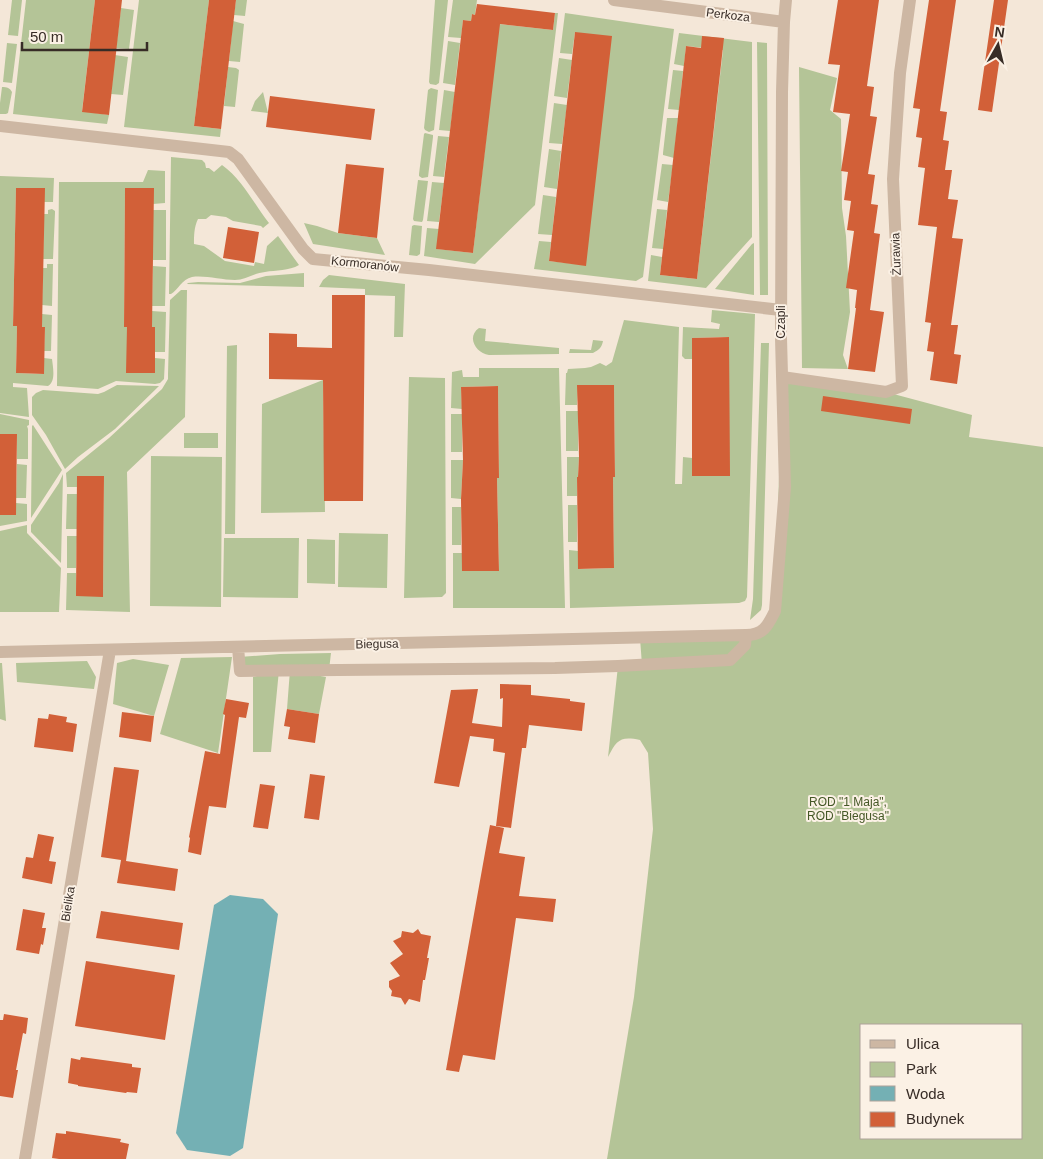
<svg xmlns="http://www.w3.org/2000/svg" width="1043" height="1159" viewBox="0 0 1043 1159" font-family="Helvetica,sans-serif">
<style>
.green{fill:#b4c497;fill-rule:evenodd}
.water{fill:#74b0b4}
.building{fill:#d26038}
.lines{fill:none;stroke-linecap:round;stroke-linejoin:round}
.minor{stroke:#cdb7a3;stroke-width:12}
.labels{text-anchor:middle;stroke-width:4;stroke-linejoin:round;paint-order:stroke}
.street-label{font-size:12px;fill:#372c26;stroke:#fbf1e5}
.park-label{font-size:12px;fill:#455827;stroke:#fbf1e5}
</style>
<rect width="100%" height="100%" fill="#f4e7d8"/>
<path class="green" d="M12,0H22L18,36L8,35Z
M26,0H95L82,111L109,115L107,124L13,114Z
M139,0H209L194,126L221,129L220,137L124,127Z
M236,0H247L245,16L234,15Z
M435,0H448L439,83L436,85L430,84L429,82Z
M453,0H477L475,15L472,14L471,21L463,20L461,38L448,37Z
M121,8L134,10L129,49L116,48Z
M555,13H558L535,205L475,264L424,256L427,228L439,229L437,249L473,253L499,24L553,30Z
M565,13L674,29L643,277L636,281L534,269L539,241L551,242L549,261L585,265L575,32L572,54L560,53Z
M233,21L244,24L240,62L229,61Z
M679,33L752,42V237L706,288L648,281L651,255L662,257L660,275L697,279L723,50L686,46L684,66L674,64Z
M448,41L460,43L455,85L443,83Z
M757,42L767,43L768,295H760Z
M7,43L17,44L12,83L3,82Z
M115,55L128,57L123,95L111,94Z
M559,58L572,60L567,98L554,96Z
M228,67L236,68L239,70L235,107L224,106Z
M799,67L837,78L830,110L841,119L842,208L846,236L850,312L843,355L848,369L802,368Z
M673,70L683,71L679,110L668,109Z
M2,87C7,87 10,88 12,92L8,113L6,114H0V103Z
M431,88L438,90L434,130L429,132L425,130L424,128L428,90Z
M444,90L455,92L450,131L439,130Z
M263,92L268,113L251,111L255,101Z
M554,103L567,105L562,144L549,143Z
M667,118H678L674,158L663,155V153Z
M425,133L433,135V137L428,177L422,178L419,176V174L424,134Z
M438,136L449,137L444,177L433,176Z
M549,149L561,151L557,189L544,187Z
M171,157L202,160L205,163L206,168H209L214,172L222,165C242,179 254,204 269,223L263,228L261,226L233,221L226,217L211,215L206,219H198C194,227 194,236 194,244L204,246L225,261L254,266L255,262L264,264L267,246L278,236L299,265C289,271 276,270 265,272C254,273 245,280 235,280C221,280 205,275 192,277C182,279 178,290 171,294H169Z
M662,164L673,165L668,202L657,200Z
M148,170L165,171V203L153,204L125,188L124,326L127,327V373H154L155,358L165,359L164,379L160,383L155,384L116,381L98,389L57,386L59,182H143Z
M0,176L54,178L53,202H44V188H16L13,326H17L16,373L44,374V358L52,359C53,368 56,381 48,386L13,383V387L27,388L29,417L0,413Z
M418,180L428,181L423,220L422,222L414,221L413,219Z
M432,182L444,183L439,222L427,221Z
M543,195L556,197L552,235L538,234Z
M52,209L55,211V213L53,259H43L44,214H48V210Z
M657,209L667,210L663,249L652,248Z
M153,210H166V260H153Z
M304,223L317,226L338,233L377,238L385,255L313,244Z
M414,225L422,226L420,254L417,256L409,255L412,226Z
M754,243V295L715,289L752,244Z
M47,264H53L52,306L42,305L43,268H47Z
M153,266L166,267L165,306H152Z
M304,273V287L187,284L188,283L198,282L240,283L266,276Z
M329,275L405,284L403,337H394L395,296L365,295V289L319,287L323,280Z
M181,290H187L185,417L127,472L130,612L66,610L67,573H76L77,596H103L104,476H77V487H67L66,473L109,438L162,389L168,379V374L170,300Z
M712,310L755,314L747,597L745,601L739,603L570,608L569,550L578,551V569L614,568L613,477L615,476L614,385H578L577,405H565L566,373H567L568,369L585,368L591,367L600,363L606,366L612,362L624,320L679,327L675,484H682L683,457L692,458L728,337L692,338V359H685L682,356L683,327L719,329L720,324L711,322Z
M152,311L166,312L165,352H155V327H152Z
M42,314L52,315L51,351H44L45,327H42Z
M479,328L486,329L485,341L559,348V354L489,355C476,353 466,337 479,328Z
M593,340L603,341C602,347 599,350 593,353H569L570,349L591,350Z
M761,343H769L762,605L761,610L750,620L753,599Z
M237,345L235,534H225L227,346Z
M479,368H559L565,608H453V553H462V571L499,570L497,478H499L498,386L461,387L462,409L451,408L452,372L462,370L463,377H479Z
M409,377L445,378L446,593L442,597L404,598Z
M782,377L886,392L972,415L969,437L1043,447V1159H607L634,997L653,829L648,753L640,740C620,736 617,740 608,757L618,666L642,665L640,638L755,635L775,610ZM862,1025H1022V1138H862Z
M323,380L325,512L261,513L262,404Z
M117,385L159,386L115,429L78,457L65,469L46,435L32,415V397L36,393L43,390L98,394L104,392Z
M566,411H578V451H566Z
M0,414L29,420V425L27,426L28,429V459H17V434H0Z
M451,414H462V452H451Z
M33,425L62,470L31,518L32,426Z
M184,433H218V448H184Z
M151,456L222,457L221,607L150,606Z
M567,457H579L578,477L577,478V496H567Z
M451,460H463L461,499L451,498Z
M17,464L27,465L26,498H16Z
M63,474L61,563L31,532V525L59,483Z
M67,494H77V529H66Z
M16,503L27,504V521L0,526V515H16Z
M568,505H577V542H568Z
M452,507H461V545H452Z
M27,525V533L61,568L59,612H0V531Z
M339,533L388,534L387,588L338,587Z
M67,536H77L76,568H67Z
M224,538H299L298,598L223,597Z
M307,539L335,540V584L307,583Z
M331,653L329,670L293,671L326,677L319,714L287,709L290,670H279L271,752H253V677L277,671H240L239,657L280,654Z
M232,657L218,753L160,734L181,658Z
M133,659L169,665L154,716L113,704L117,663Z
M87,661L96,677L94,689L17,682L16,663Z
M0,663H2L6,721L0,719Z"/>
<path class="water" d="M230,895L263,899L278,914L243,1148L230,1156L187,1150L176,1133L214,905Z"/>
<path class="building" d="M95,0H122L109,115L82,112Z
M209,0H236L221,129L194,126Z
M838,0H879L867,86L874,87L870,116L877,117L868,174L875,175L871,204L878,205L874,233L880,234L870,310L884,312L875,372L848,369L856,308H855L857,290L846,288L854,231L847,230L851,201L844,200L848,172L841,171L850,114L833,112L840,65L828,64Z
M929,0H956L940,111L947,112L943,140L949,141L945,170H952L948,199L958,200L952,238L963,239L951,325H958L954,354L961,355L957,384L930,380L934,352L927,351L931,323L925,322L937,227L918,225L925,168L918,167L922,138L916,137L920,109L913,108Z
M994,0H1008L992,112L978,110Z
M477,4L555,13L553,30L500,24L473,253L436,249L463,20L471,21L472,14L475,15Z
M575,32L612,36L586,266L549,261Z
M702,36L724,38L697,279L660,275L686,46L701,48Z
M270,96L375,109L371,140L266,127Z
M346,164L384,168L377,238L338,233Z
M16,188H45L42,327H45L44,374L16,373L17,326H13Z
M125,188H154L152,327H155V373H126L127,327H124Z
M228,227L259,232L254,263L223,258Z
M332,295H365L363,501H324L323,380L269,379V333L297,334V347L332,348Z
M729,337L730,476H692V338Z
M577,385H614L615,477H613L614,568L578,569L577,477H578L579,457Z
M498,386L499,478H497L499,571H462L461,499L463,460L461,387Z
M823,396L912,409L910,424L821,411Z
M0,434H17L16,515H0Z
M77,476H104L103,597L76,596Z
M500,684L531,685V695L570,699V701L585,703L582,731L529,725L526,748H522L511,828L496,826L505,753L493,751L494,739L470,736L459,787L434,783L451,690L478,689L472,723L502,727L503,698L500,699Z
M226,699L249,703L246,718L239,717L226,808L209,806L201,855L188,852L190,838L189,837L205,751L220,754L225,715L223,714Z
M287,709L319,714L315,743L288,739L290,727L284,726Z
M122,712L154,716L151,742L119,737Z
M49,714L67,717L66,722L77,724L73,752L34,747L38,718L48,719Z
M114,767L139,770L126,861L178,869L175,891L117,883L121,860L101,857Z
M310,774L325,776L319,820L304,818Z
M260,784L275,786L268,829L253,827Z
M490,825L504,828L499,853L525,857L519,896L556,899L553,922L516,918L495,1060L463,1055L459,1072L446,1070Z
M38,834L54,837L49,861L56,862L52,884L22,878L26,857L33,858Z
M23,909L45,913L42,928H46L43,945L41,944L39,954L16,950Z
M101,911L183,923L179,950L96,938Z
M418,929L421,934L431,936L427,958H429L425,980H423L420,1002L409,999L405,1005L401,998L391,996L392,991L389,987V981L400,976L390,963L403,954L393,941L401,937L402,931L413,933Z
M86,961L175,975L165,1040L75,1026Z
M4,1014L28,1018L26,1034L23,1033L16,1070H18L13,1098L0,1096V1020H3Z
M81,1057L132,1064V1067L141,1068L137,1093L127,1092L126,1093L78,1086V1085L68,1083L71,1058L80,1060Z
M66,1131L121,1139L120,1142L129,1144L126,1159H59L52,1158L56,1133L66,1134Z"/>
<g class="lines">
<path class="minor" d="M614,0L784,22
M0,126L229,152L238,159L303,249L313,259L429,270L781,310
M782,377L886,392L902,386L893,179L900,73L910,0
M238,647L240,671L555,668L618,666L730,660L745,645L746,635
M0,652L746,635C764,635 768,625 775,611L785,487L781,338L782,92L784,22L786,0
M25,1159L110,650"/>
</g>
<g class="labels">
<g class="street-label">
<text transform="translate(728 15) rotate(7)" y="4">Perkoza</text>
<text transform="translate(896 254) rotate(-92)" y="4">Żurawia</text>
<text transform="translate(365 264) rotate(6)" y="4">Kormoranów</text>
<text transform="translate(781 322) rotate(-90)" y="4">Czapli</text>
<text transform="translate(377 644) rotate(-1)" y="4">Biegusa</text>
<text transform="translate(68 904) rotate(-81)" y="4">Bielika</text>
</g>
<g class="park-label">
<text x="848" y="806">ROD "1 Maja",<tspan x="848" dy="14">ROD "Biegusa"</tspan></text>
</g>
</g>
<rect x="860" y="1024" width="162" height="115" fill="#fbf1e5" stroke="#ada299"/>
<rect x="870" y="1040" width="25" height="8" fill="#cdb7a3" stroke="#ada299"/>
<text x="906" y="1049" font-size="15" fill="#372c26">Ulica</text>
<rect x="870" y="1062" width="25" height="15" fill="#b4c497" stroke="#ada299"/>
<text x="906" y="1074" font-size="15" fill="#372c26">Park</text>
<rect x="870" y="1086" width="25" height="15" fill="#74b0b4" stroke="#ada299"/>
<text x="906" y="1099" font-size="15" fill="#372c26">Woda</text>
<rect x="870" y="1112" width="25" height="15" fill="#d26038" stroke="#ada299"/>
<text x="906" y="1124" font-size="15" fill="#372c26">Budynek</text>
<g transform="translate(998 45) rotate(8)" stroke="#fbf1e5" stroke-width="4" paint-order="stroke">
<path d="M0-4L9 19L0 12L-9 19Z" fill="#372c26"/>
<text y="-8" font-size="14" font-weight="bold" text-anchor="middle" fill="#372c26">N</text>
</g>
<path d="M22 42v8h125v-8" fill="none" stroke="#372c26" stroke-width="2.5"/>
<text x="30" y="42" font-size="15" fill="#372c26" stroke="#fbf1e5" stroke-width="4" paint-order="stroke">50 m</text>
</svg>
